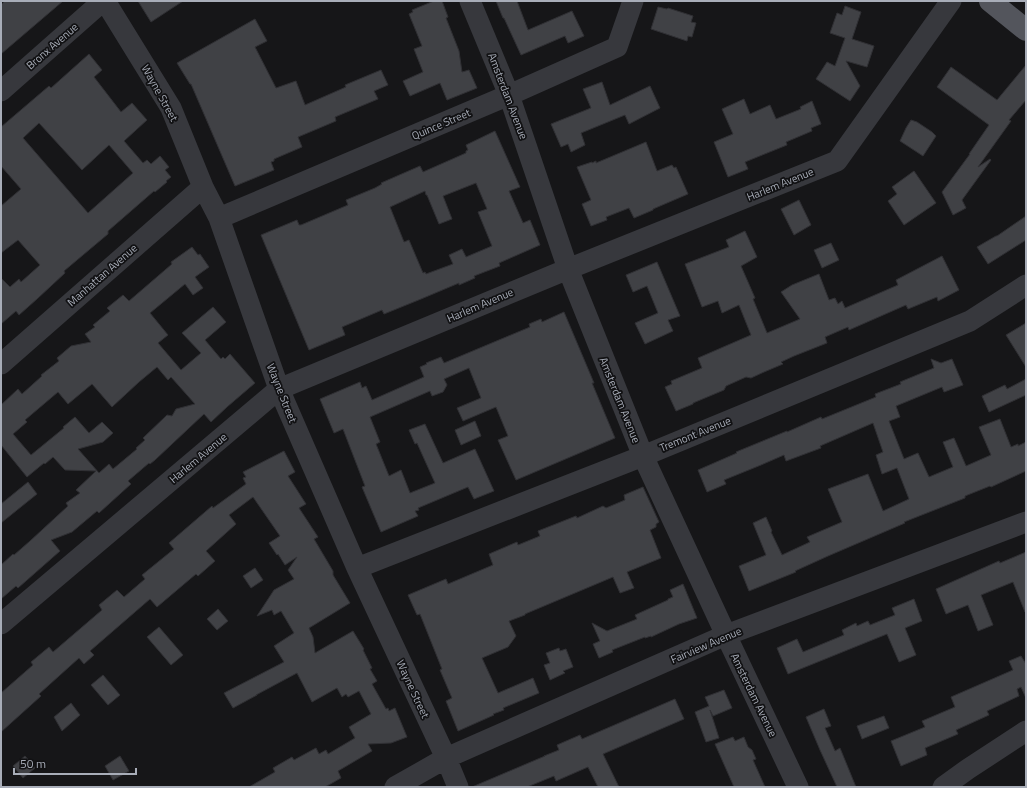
<svg xmlns="http://www.w3.org/2000/svg" width="1027" height="788" viewBox="0 0 1027 788" font-family="'Titillium Web',sans-serif">
<style>
.building{fill:#404145;stroke:#303034;fill-rule:evenodd}
.lines{fill:none;stroke-linecap:round;stroke-linejoin:round}
.minor{stroke:#37383d;stroke-width:21}
.major{stroke:#53555c;stroke-width:22}
.labels{text-anchor:middle;stroke-width:3.5;stroke-linejoin:round;paint-order:stroke}
.street-label{font-size:11px;fill:#a8adb8;stroke:#111113}
</style>
<rect width="100%" height="100%" fill="#161618"/>
<path class="building" d="M5,1H63L1,54V5Z
M138,1H183L151,22Z
M434,1H442L448,17L446,18L459,51L462,72L469,70L477,88L447,100L440,83L410,96L403,81L423,72L414,49L422,46L409,14L413,12L412,10Z
M496,1H517L528,30L572,11L584,36L568,43L565,36L521,55L504,18H503Z
M845,6L861,12L852,39L874,46L867,67L846,61L860,86L850,101L816,79L827,62L835,66L845,38L830,33L837,13L842,15Z
M658,7L667,9L668,8L693,16L691,22L696,23L692,37L688,36L687,41L651,29Z
M255,19L267,41L255,47L276,88L296,81L305,105L346,87L345,85L381,70L388,85L374,91L378,99L335,117L336,121L298,137L302,147L274,159V161L271,162L274,170L235,186L191,84H190L177,63Z
M89,54L102,70L94,77L121,112L132,103L147,120L124,141L143,163L147,160L151,164L160,156L169,167L165,170L171,177L166,181L167,182L155,192L154,191L108,231V234L64,271L65,273L37,299L19,315L16,311L1,324V278L10,287L19,279L21,282L40,265L18,240L1,253V206L21,189L1,166V127L49,86L51,88ZM39,123L82,170L109,145L133,173L88,213L23,138Z
M1026,65V100L1009,120L1011,121L978,167L990,159L991,160L962,200L966,208L953,215L942,192L970,154H969L989,125L937,87L951,67L997,100Z
M602,82L610,105L650,86L660,108L629,124L625,115L581,133L585,145L571,152L568,144L561,147L551,124L591,108L583,89Z
M744,99L750,114L770,105L776,119L801,109L800,107L812,101L821,124L811,128L812,131L786,142L787,145L745,162L748,169L728,177L714,142L733,134L722,109Z
M911,120L917,122L932,132L936,136L923,156L900,141L906,128Z
M495,131L520,187L509,191L523,223L530,220L540,245L499,263L500,266L474,276L475,278L459,285V283L421,299L384,314L382,310L342,327L345,335L309,350L261,235L297,220L299,225H301L348,205L346,200L375,188L382,184L381,183L420,166L423,172L466,153V151L468,150L466,145ZM476,183L487,209L478,212L492,246L466,257L462,249L449,255L453,264L426,274L425,272L423,273L409,240L404,242L390,207L425,191L426,195H427L439,224L452,219L443,196Z
M646,142L657,171L672,165L674,168L676,167L688,194L653,209V210L634,218L629,208L606,217L607,220L591,226L582,204L591,200L577,167L592,162V163L596,161V163Z
M914,171L936,203L904,225L888,201L897,194L892,187Z
M799,200L811,225L794,235L781,209Z
M1026,216V240L988,264L977,247L996,236H997Z
M745,231L757,257L741,266L755,298L753,299L767,333L800,319L781,292L792,285L819,274L829,300L835,298L838,304L842,301L845,308L898,285L896,280L942,256L959,290L938,301L937,297L908,309L906,305L849,330L848,327L825,337L827,343L794,356L781,362L783,364L764,372L751,378L746,377L726,386L724,390L693,403V404L676,411L665,387L672,384L671,381L702,368L698,358L751,335L739,305L722,313L718,301L702,307L685,264L729,247L726,240Z
M831,243L839,260L822,268L814,250Z
M192,247L198,255L200,254L209,267L195,277L203,288L193,295L185,284L150,313L168,335L158,343L181,370L201,353L182,333L213,307L226,322L205,340L221,359L223,357L225,359L230,354L255,383L227,407L211,422L204,414L155,460L150,464L149,463L128,481L131,484L99,513L97,511L72,532L51,540L60,551L18,588L16,586L1,599V565L13,554L14,555L30,541L68,506L66,503L80,493L76,490L96,471L65,470L53,457L45,464L44,463L27,477L1,445V405L18,389L22,394L42,376L41,375L59,361L57,358L71,346L91,342L85,334L95,327L93,325L110,311L107,308L123,295L129,301L172,264L171,262ZM157,367L168,380L171,377L195,404L176,409L172,416L167,415L143,438L145,440L136,448L137,449L113,469L109,464L99,473L78,449L103,442L113,433L102,422L89,433L75,417L63,427L64,428L31,455L13,434L27,422L25,420L58,392L68,404L92,384L112,407L139,382Z
M657,262L680,316L668,320L673,331L645,344L635,323L658,313L647,286L633,292L626,275Z
M564,312L594,383H592L615,438L516,480L498,440L508,436L496,407L463,421L457,408L481,398L469,368L444,379L447,385L443,392L432,396L430,391L370,417L380,442L376,444L389,476L401,470L410,493L435,483L417,443L415,444L409,430L425,424L443,463L475,449L494,491L474,499L468,487L418,508L419,510L415,511L418,516L381,532L362,487L365,486L343,429L334,433L320,399L360,382L362,388L366,386L372,400L424,377L420,367L427,364L426,363L441,357L444,363L530,327L529,324L541,319L542,322Z
M1026,323V367L1006,335Z
M931,359L941,363L952,359L963,385L944,392L942,387L896,406L900,417L889,421L904,459L918,453L929,477L953,467L943,442L954,438L966,466L991,455L979,427L1000,419L1011,447L1018,444V446L1026,442V471L991,487L990,486L965,496V498L904,522L905,523L828,556L795,571L796,572L749,591L739,566L766,555L753,523L766,517L772,531L771,532L782,555L810,542L807,537L842,522L828,489L868,474L883,511L909,499L897,468L882,474L876,455L883,452L873,423L820,446L821,448L786,461L784,455L761,465L724,480L726,484L707,492L698,470L737,453L736,452L787,431V432L821,417L822,419L876,397L875,394L901,384L900,382L934,368Z
M1026,379V395L989,412L982,396L1005,385L1007,389Z
M475,421L481,436L461,445L455,430Z
M284,451L295,472L288,476L306,504L299,508L318,537L314,539L333,571V575L350,603L309,628L313,637L315,653L353,631L364,649L363,650L372,668L370,669L377,681L372,684L386,709L388,708L389,711L395,708L407,737L391,743L368,744L372,751L338,771L341,778L325,787H249L275,772L273,768L292,757L294,760L316,748L319,754L326,750L328,754L355,738L349,727L371,714L359,691L348,697L346,694L342,697L337,688L312,702L297,673L256,695H257L233,708L224,693L284,662L274,646L294,633L281,611L274,615L272,610L257,616L274,590L294,579L288,570L297,557L285,565L278,554L277,555L269,543L280,536L253,497L229,515L236,524L206,551L215,561L198,576L196,574L157,607L150,599L90,651L94,655L84,664L79,658L39,694L41,696L1,732V693L33,665L31,662L49,647L53,652L102,610L99,605L117,590L124,597L145,579L142,575L174,549L169,543L212,506L213,508L246,484L243,478L246,477L243,472Z
M28,482L37,494L1,523V504Z
M643,487L659,522L656,524V527L650,530L661,558L627,572L634,588L620,593L613,577L525,614V615L509,621L516,636L508,647L482,658L498,693L533,678L539,693L503,708L504,710L493,714L494,715L458,731L446,701L452,698L440,670L442,669L420,614L417,615L408,595L446,579L448,584L493,565L489,554L517,542L518,545L540,536L538,531L576,516L577,518L603,506L606,508L625,500L624,495Z
M1026,552V612H1025L1013,582L981,595L993,625L978,631L968,605L946,614L936,589L999,561L1000,563Z
M255,568L263,580L251,588L243,576Z
M683,584L697,618L679,624L651,637V636L645,638V637L612,650L613,652L599,658L593,644L600,641L592,623L607,631L637,619L635,615L668,600V599L673,597L670,590Z
M914,599L922,621L905,628L916,655L899,662L887,634L788,674L777,648L797,639L803,652L844,635L842,630L856,623L857,626L868,621L870,625L895,615L892,608Z
M218,609L228,621L217,630L207,619Z
M159,627L183,655L171,665L147,637Z
M559,648L560,651L566,649L573,667L563,671L565,673L550,680L544,665L550,663L546,653Z
M1021,656L1026,664V698L1021,687L1017,689L1019,696L987,711L989,715L956,730L958,734L925,748L927,755L901,766L891,741L925,727L922,721L955,707L951,697L1013,670L1009,661Z
M103,675L120,695L108,705L91,685Z
M724,690L732,708L713,716L710,710L719,738L706,742L695,712L709,706L705,697Z
M675,699L684,719L603,754L619,787H598L588,767L556,781L554,776L527,787H472L545,756H544L559,750L557,745L580,735L582,739Z
M71,703L80,715L62,731L54,717Z
M824,709L831,726L825,728L835,751L840,748L856,787H837L820,750L806,717Z
M884,716L889,728L862,739L857,726Z
M733,737L735,741L744,737L748,747L752,750L756,759L753,760L765,787H734L715,744Z
M25,756L35,768L23,778L13,766Z
M120,756L129,771L113,780L105,766Z"/>
<g class="lines">
<path class="minor" d="M105,1L171,108L203,187L219,218L279,389L357,568L446,758L458,787
M470,1L509,95L568,269L643,456L726,635L798,787
M1,91L103,1
M219,218L509,95L617,47L633,1
M1,364L203,187
M357,568L643,456L970,321L1026,285
M1,624L279,389L568,269L837,161L951,1
M395,787L446,758L726,635L1026,522
M943,787L968,769L1026,731"/>
<path class="major" d="M990,1L1026,30"/>
</g>
<g class="labels">
<g class="street-label">
<text transform="translate(52 46) rotate(-41)" y="4">Bronx Avenue</text>
<text transform="translate(160 93) rotate(61)" y="4">Wayne Street</text>
<text transform="translate(508 96) rotate(69)" y="4">Amsterdam Avenue</text>
<text transform="translate(441 124) rotate(-23)" y="4">Quince Street</text>
<text transform="translate(780 184) rotate(-22)" y="4">Harlem Avenue</text>
<text transform="translate(102 275) rotate(-41)" y="4">Manhattan Avenue</text>
<text transform="translate(480 305) rotate(-23)" y="4">Harlem Avenue</text>
<text transform="translate(282 393) rotate(68)" y="4">Wayne Street</text>
<text transform="translate(620 400) rotate(68)" y="4">Amsterdam Avenue</text>
<text transform="translate(695 434) rotate(-22)" y="4">Tremont Avenue</text>
<text transform="translate(198 458) rotate(-40)" y="4">Harlem Avenue</text>
<text transform="translate(706 645) rotate(-23)" y="4">Fairview Avenue</text>
<text transform="translate(413 689) rotate(65)" y="4">Wayne Street</text>
<text transform="translate(754 695) rotate(64)" y="4">Amsterdam Avenue</text>
</g>
</g>
<rect width="1027" height="788" fill="none" stroke="#a8adb8" stroke-width="4"/>
<path d="M14 768v6h122v-6" fill="none" stroke="#a8adb8" stroke-width="2"/>
<text x="20" y="768" font-size="12" fill="#a8adb8" stroke="#111113" stroke-width="3" paint-order="stroke">50 m</text>
</svg>
